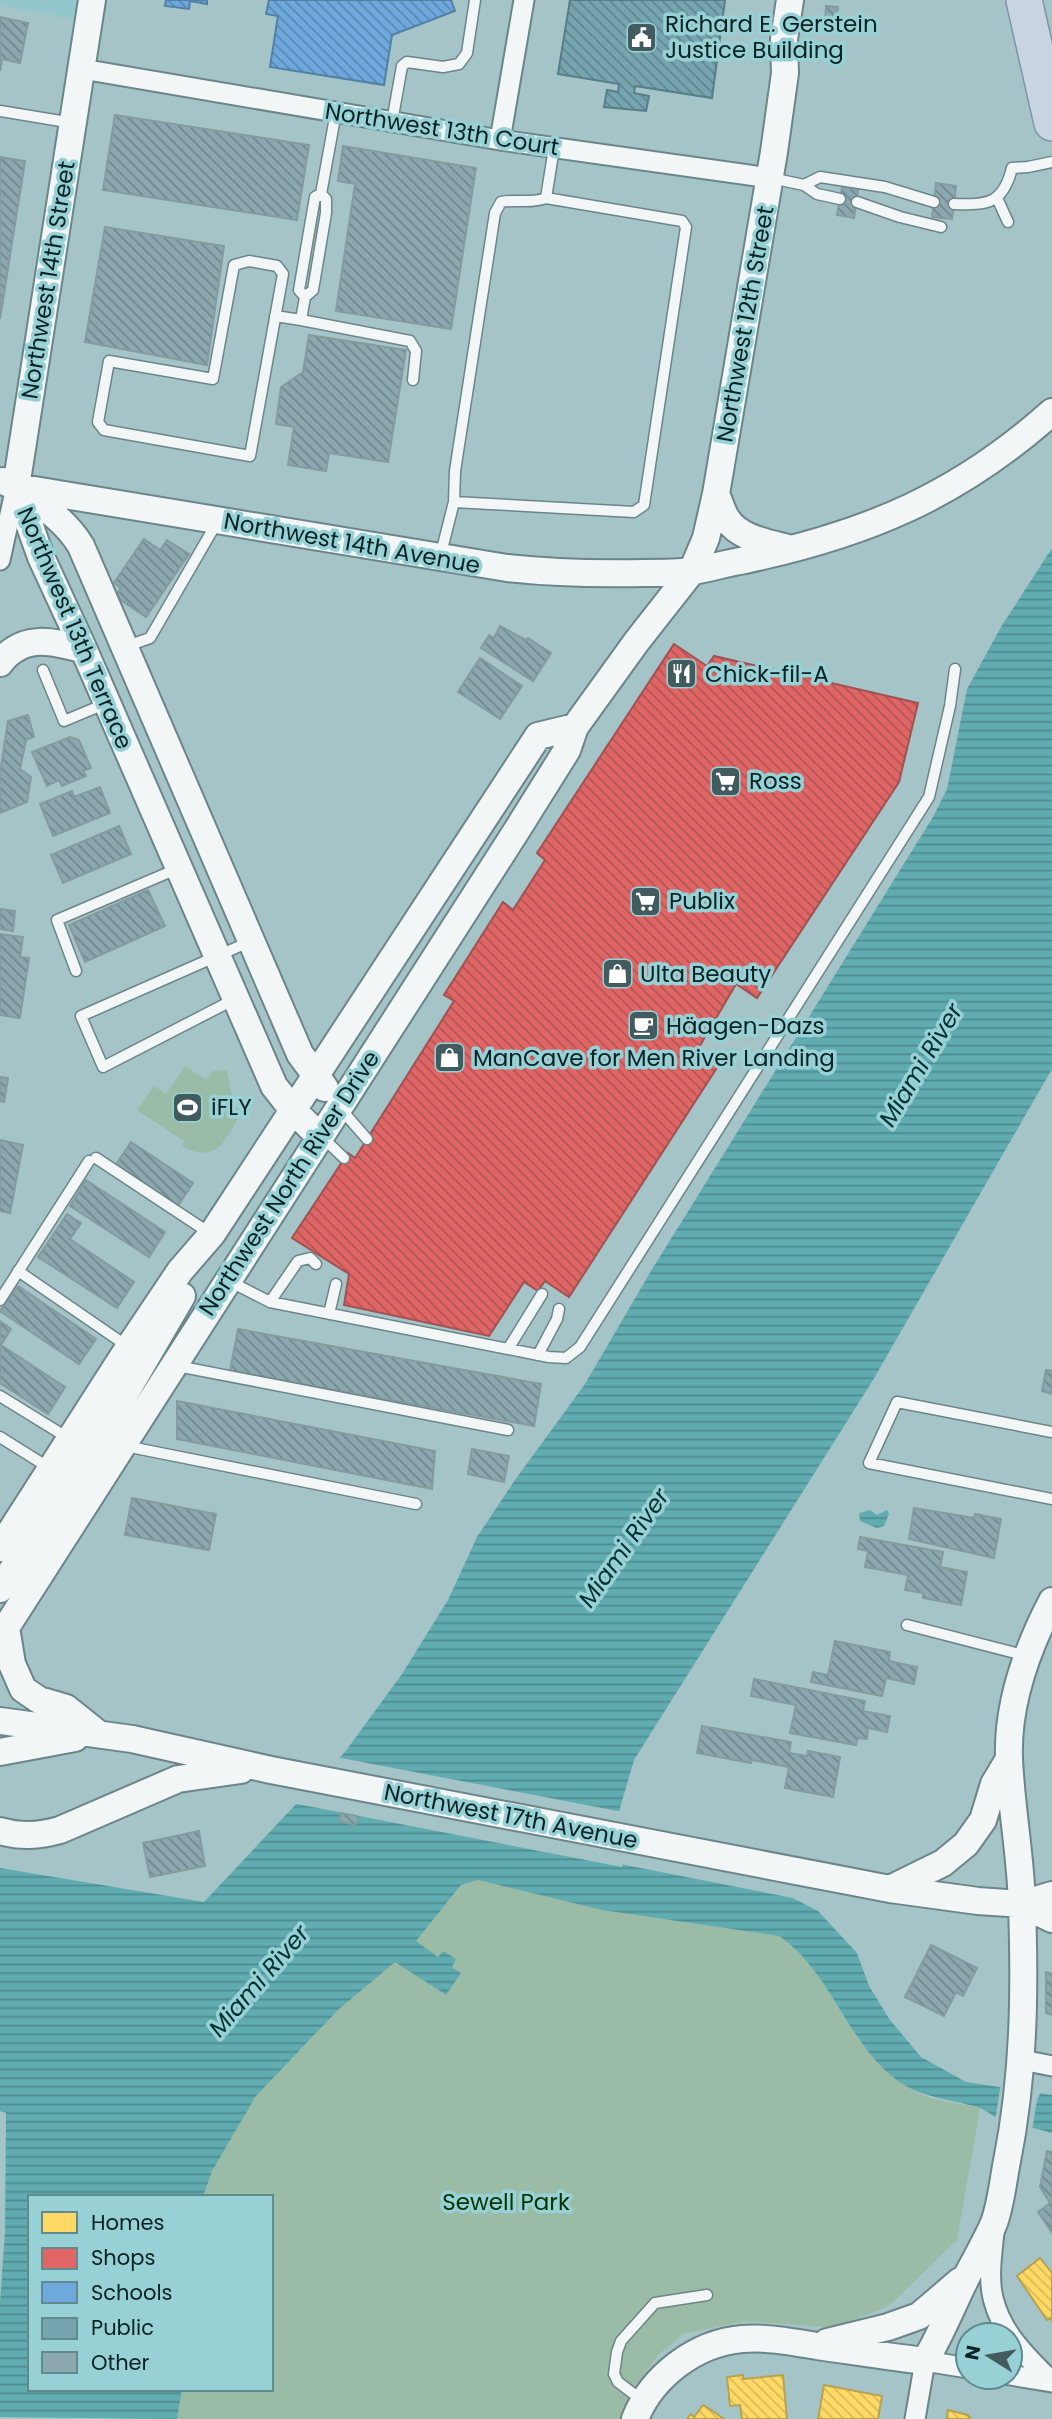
<svg xmlns="http://www.w3.org/2000/svg" width="1052" height="2419" viewBox="0 0 1052 2419" font-family="Poppins,sans-serif">
<style>
.built{fill:#93c7cb}
.park{fill:#9abba6}
.water{fill:url(#water-rules)}
.pier{fill:#a5c4c7}
.homes{fill:url(#homes-back-hatch);stroke:#b6a252;stroke-width:2}
.shops{fill:url(#shops-back-hatch);stroke:#a05252;stroke-width:2}
.schools{fill:url(#schools-back-hatch);stroke:#5180a5;stroke-width:2}
.public{fill:url(#public-back-hatch);stroke:#567e86;stroke-width:2}
.building{fill:url(#building-back-hatch);stroke:#849ba0;stroke-width:2}
.lines{fill:none;stroke-linecap:round;stroke-linejoin:round}
.lane-casing{stroke:#6c8588;stroke-width:13}
.street-casing{stroke:#6c8588;stroke-width:23}
.secondary-casing{stroke:#6c8588;stroke-width:30}
.highway-casing{stroke:#7e95a5;stroke-width:38}
.lane{stroke:#f2f6f7;stroke-width:10}
.street{stroke:#f2f6f7;stroke-width:19}
.secondary{stroke:#f2f6f7;stroke-width:26}
.highway{stroke:#c8d4e2;stroke-width:35}
.labels{text-anchor:middle;stroke-width:7;stroke-linejoin:round;paint-order:stroke}
.poi-label{font-size:23px;fill:#0b2325;stroke:#97d1d5;text-anchor:start}
.street-label{font-size:23px;fill:#0b2325;stroke:#97d1d5}
.park-label{font-size:23px;fill:#063500;stroke:#97d1d5}
.water-label{font-size:24px;font-style:italic;fill:#043336;stroke:#97d1d5}
</style>
<defs>
<pattern id="water-rules" width="6" height="5" patternUnits="userSpaceOnUse" patternTransform="scale(1.75)"><rect width="6" height="5" fill="#60acb0"/><path d="M0 2.5h6" fill="none" stroke="#4d8c8f"/></pattern>
<pattern id="homes-back-hatch" width="6" height="6" patternUnits="userSpaceOnUse" patternTransform="scale(1.75)"><rect width="6" height="6" fill="#ffd966"/><path d="M-1 5l2 2M0 0l6 6M5-1l2 2" fill="none" stroke="#d9ba58"/></pattern>
<pattern id="shops-back-hatch" width="6" height="6" patternUnits="userSpaceOnUse" patternTransform="scale(1.75)"><rect width="6" height="6" fill="#e06666"/><path d="M-1 5l2 2M0 0l6 6M5-1l2 2" fill="none" stroke="#b45454"/></pattern>
<pattern id="schools-back-hatch" width="6" height="6" patternUnits="userSpaceOnUse" patternTransform="scale(1.75)"><rect width="6" height="6" fill="#6fa8dc"/><path d="M-1 5l2 2M0 0l6 6M5-1l2 2" fill="none" stroke="#5988b2"/></pattern>
<pattern id="public-back-hatch" width="6" height="6" patternUnits="userSpaceOnUse" patternTransform="scale(1.75)"><rect width="6" height="6" fill="#76a5af"/><path d="M-1 5l2 2M0 0l6 6M5-1l2 2" fill="none" stroke="#5f868e"/></pattern>
<pattern id="building-back-hatch" width="6" height="6" patternUnits="userSpaceOnUse" patternTransform="scale(1.75)"><rect width="6" height="6" fill="#8ba8af"/><path d="M-1 5l2 2M0 0l6 6M5-1l2 2" fill="none" stroke="#70888e"/></pattern>
</defs>
<rect width="100%" height="100%" fill="#a5c4c7"/>
<path class="built" d="M0,0H78L75,19L0,6Z"/>
<path class="park" d="M185,1066L206,1080L213,1071L227,1070L234,1105L242,1111C227,1137 218,1166 182,1146L184,1141L137,1110L154,1086L166,1094Z
M478,1880L602,1910L779,1936C833,1973 847,2047 903,2083C909,2087 915,2092 922,2095C940,2102 961,2103 980,2108L957,2240L890,2305L835,2328L745,2321L683,2334L658,2355L636,2386L624,2419H177L182,2389H271V2197H203L212,2171L256,2096L338,2010L395,1961L445,1995L438,1957L416,1941L461,1885Z"/>
<path class="water" d="M1052,548V1069L873,1380L634,1760L620,1808L610,1862L793,1898L818,1911L857,1953L869,1986L890,2020L921,2057L966,2082L1052,2095V2133C1035,2128 1017,2125 1000,2119C992,2116 985,2109 977,2107C934,2095 910,2098 877,2062C841,2022 824,1967 779,1936L602,1910L478,1880L461,1885L416,1941L438,1957L443,1951L456,1959L452,1967L461,1973L446,1995L395,1962L338,2010L256,2096L212,2171L203,2197H30V2389H182L177,2419L0,2417V2303L5,2231L6,2113L0,2111V1868L204,1902L345,1752L402,1674L448,1600L477,1537L515,1480L585,1384L651,1271L933,817L947,789L967,689L1001,627Z
M870,1510L877,1515L887,1510L889,1514L884,1526L877,1528L860,1521L859,1513Z"/>
<path class="pier" d="M336,1757L623,1812L614,1860L623,1862L622,1867L292,1803Z
M1001,2083L1042,2090L1037,2100L1032,2131L995,2121Z"/>
<path class="homes" d="M1040,2258L1052,2273V2321L1050,2318L1047,2320L1017,2276Z
M743,2375V2379L783,2375L787,2419H742L740,2405L730,2406L727,2377Z
M824,2385L882,2396L878,2419H818Z
M703,2405L714,2412L724,2419H687L691,2414L694,2417Z
M948,2410L968,2415L971,2419H947Z"/>
<path class="shops" d="M674,644L707,666L714,656L918,703L899,782L757,998L736,984L698,1049L720,1063L569,1297L545,1281L538,1291L524,1282L489,1336L344,1305L349,1274L292,1238L348,1153L355,1158L367,1139L454,1001L444,995L503,902L513,910L545,860L537,853Z"/>
<path class="schools" d="M166,0H207V4L190,1L189,9L165,6Z
M269,0H451L455,11L392,35L384,85L270,67L278,16L266,14Z"/>
<path class="public" d="M570,0H725L712,98L635,86L634,93L649,96L646,111L604,107L607,90L618,92L619,84L558,74Z"/>
<path class="building" d="M826,6L838,7L836,22L825,21Z
M0,17L28,23L20,63L2,59L0,71Z
M115,115L309,145L297,220L103,190Z
M343,146L476,168L451,329L336,311L355,184L338,181Z
M0,157L25,161L0,319Z
M936,183L956,186L952,219L932,217Z
M842,187L858,190L854,218L837,215Z
M105,227L224,246L207,365L85,342Z
M309,335L406,350L388,462L329,453L326,471L288,465L294,427L276,424L281,387L303,372Z
M144,539L160,550L167,540L189,554L146,617L115,596L121,588L114,583Z
M500,626L526,640L528,638L551,653L533,681L481,648L489,635L494,638Z
M480,658L522,686L500,719L458,692Z
M28,715L34,737L26,740L20,769L31,777L27,802L0,813V773L8,721Z
M70,737L79,740L91,768L83,771L86,776L62,786L59,780L47,786L32,752Z
M100,787L110,813L53,836L40,804L72,791L74,797Z
M119,826L131,854L63,883L51,855Z
M148,890L165,926L85,962L69,925Z
M0,909L15,911L13,931L0,929Z
M0,934L23,937L20,957L29,958L20,1018L0,1015Z
M0,1077L8,1078L4,1102L0,1101Z
M0,1140L23,1145L10,1213L0,1211Z
M131,1142L193,1183L177,1207L115,1166Z
M86,1180L165,1232L149,1257L70,1206Z
M67,1214L81,1223L70,1239L134,1282L117,1308L38,1257Z
M18,1286L96,1339L79,1364L0,1311Z
M0,1321L11,1329L1,1345L65,1387L48,1414L0,1383Z
M238,1329L541,1384L534,1426L230,1371Z
M1046,1370L1052,1371V1394L1042,1391Z
M177,1401L435,1451L432,1489L177,1439Z
M472,1449L509,1456L504,1482L468,1474Z
M132,1498L216,1514L209,1550L125,1535Z
M914,1508L974,1518L975,1514L1001,1519L994,1558L909,1539Z
M860,1537L943,1552L940,1567L967,1572L961,1605L923,1598V1593L905,1590L908,1575L865,1567L868,1551L858,1549Z
M835,1641L890,1652L889,1661L917,1667L914,1684L886,1678L882,1696L811,1682L813,1672L828,1675Z
M754,1679L865,1701L863,1711L890,1716L887,1732L868,1728L867,1739L858,1738L856,1745L790,1733L796,1705L751,1696Z
M702,1726L791,1742L789,1753L807,1756L808,1751L840,1757L833,1797L785,1788L789,1767L752,1760L751,1763L697,1753Z
M341,1813L357,1816L358,1821L355,1825L339,1821Z
M199,1831L205,1866L150,1877L143,1843Z
M931,1945L977,1968L963,1996L956,1992L944,2016L905,1997Z
M1046,1972L1052,1974V2015L1046,2013Z
M1047,2151L1052,2152V2233L1038,2212L1050,2203L1040,2187Z"/>
<g class="lines">
<defs>
<path id="lane" d="M0,111L73,123
M392,122L402,66L407,62L443,67L459,64L467,53L475,0
M771,178L804,185L817,194L840,199
M804,185L820,177L885,187L934,202
M321,194L326,199V213L313,290L305,297L301,320L410,341L416,351L413,380
M997,198L1008,222
M857,202L900,217L941,227
M954,204C988,205 1003,204 1012,168L1028,167L1052,162
M249,261L277,266L283,274L250,456L104,430L98,422L109,361L213,379L234,265Z
M305,297L299,290L315,197L321,194L336,112
M275,316L301,320
M454,502L634,512L644,505L686,227L682,221L546,198
M440,557L454,502L455,471L495,213L501,202C516,199 532,204 546,198L554,148
M127,646L150,638L216,524
M43,670L64,721L107,703
M76,971L57,920L179,868
M235,999L103,1067L81,1016L249,942
M340,1108L367,1139
M323,1138L344,1158
M96,1158L211,1234
M18,1271L127,1346
M229,1281L270,1302L549,1357L566,1358L580,1347L929,797L950,706L955,669
M0,1300L89,1161
M270,1302L298,1261L310,1258L316,1264
M329,1314L336,1284
M508,1349L542,1294
M538,1355L557,1319L559,1309
M177,1366L508,1430
M0,1396L68,1438
M1052,1432L897,1402L869,1463L1052,1499
M0,1437L51,1469
M125,1446L416,1504
M907,1625L1027,1656
M643,2401L618,2382L614,2374L617,2352L621,2341L655,2303L707,2295"/>
<path id="street" d="M82,69L500,140L770,178
M500,140L524,0
M0,560L16,487
M1022,2060L1052,2066
M994,2232C992,2253 988,2277 993,2298C1001,2333 1028,2358 1052,2382
M1010,2375L1052,2382
M915,2419L925,2361L968,2368"/>
<path id="secondary" d="M92,0L16,487L41,557L84,650L274,1086L292,1109L319,1136
M3,481L16,487L507,568C553,573 599,574 645,573C661,573 677,573 693,571C710,568 728,563 745,560C867,534 958,496 1052,412
M20,490C43,506 66,521 81,546L300,1054L325,1088
M716,494C720,502 722,512 727,519C739,539 771,543 791,549
M0,663C23,633 53,641 84,650
M0,1548L129,1347L180,1271L212,1234L538,736L575,727
M0,1589L119,1404L182,1296
M6,1627L12,1664L23,1689L39,1700L66,1708L96,1732
M0,1637L517,830L567,750L575,727L637,641L692,571L706,538L716,494L774,152L785,73L784,39L790,0
M0,1721L132,1739L271,1770L890,1889L978,1901L1022,1904L1052,1895
M0,1752L75,1738
M0,1831C21,1837 38,1836 60,1830L178,1779L241,1770
M890,1889L943,1863L966,1844L983,1820L994,1784L1009,1759
M1022,1904L1052,1919
M827,2342L888,2327L919,2316L960,2281
M925,2361C943,2331 954,2301 970,2270C978,2255 987,2239 994,2223C1001,2204 1003,2181 1007,2161C1024,2076 1025,1992 1022,1906C1021,1857 1011,1808 1009,1758C1007,1703 1027,1649 1052,1601
M635,2419C652,2376 696,2343 742,2339C768,2337 793,2342 817,2346C853,2351 889,2357 925,2361"/>
<path id="highway" d="M1024,0L1052,123"/>
</defs>
<use href="#lane" class="lane-casing"/>
<use href="#street" class="street-casing"/>
<use href="#secondary" class="secondary-casing"/>
<use href="#highway" class="highway-casing"/>
<use href="#lane" class="lane"/>
<use href="#street" class="street"/>
<use href="#secondary" class="secondary"/>
<use href="#highway" class="highway"/>
</g>
<defs>
<symbol id="civic-square" viewBox="-11 -11 22 22"><rect x="-9" y="-9" width="18" height="18" rx="4" fill="#415b5e" stroke="#97d1d5"/><path d="M-.6-6.5H3V-4.5H.6V-3L4-1V1h2V6H-6V1h2V-1L-.6-3ZM-1.2 2.5V6h2.4V2.5Z" fill="#fff"/></symbol>
<symbol id="restaurant-square" viewBox="-11 -11 22 22"><rect x="-9" y="-9" width="18" height="18" rx="4" fill="#415b5e" stroke="#97d1d5"/><path d="M-5-6h1v4h1v-4h1v4h1v-4h1v5L-1.5 .5V6h-2V.5L-5-1ZM5-6V6H3V1.5H1.5Q1.5-4 5-6Z" fill="#fff"/></symbol>
<symbol id="supermarket-square" viewBox="-11 -11 22 22"><rect x="-9" y="-9" width="18" height="18" rx="4" fill="#415b5e" stroke="#97d1d5"/><path d="M-6-5.5h2.5l.6 2H6L4.5 2H-2.5L-4.4-4H-6ZM-1.5 3.2a1.3 1.3 0 1 0 .1 0ZM3 3.2a1.3 1.3 0 1 0 .1 0Z" fill="#fff"/></symbol>
<symbol id="shop-square" viewBox="-11 -11 22 22"><rect x="-9" y="-9" width="18" height="18" rx="4" fill="#415b5e" stroke="#97d1d5"/><path d="M-5-2.5h2.3a2.7 3.5 0 0 1 5.4 0H5L5.5 6h-11ZM-1.5-2.5h3a1.5 2.3 0 0 0-3 0Z" fill="#fff"/></symbol>
<symbol id="cafe-square" viewBox="-11 -11 22 22"><rect x="-9" y="-9" width="18" height="18" rx="4" fill="#415b5e" stroke="#97d1d5"/><path d="M-5.5-4.5H6V0H3Q3 3.5 0 3.5H-2.5Q-5.5 3.5-5.5 0ZM3-3.2v2h1.7v-2ZM-6 4.5H4V6H-6Z" fill="#fff"/></symbol>
<symbol id="stadium-square" viewBox="-11 -11 22 22"><rect x="-9" y="-9" width="18" height="18" rx="4" fill="#415b5e" stroke="#97d1d5"/><path d="M0-5a6.5 5 0 1 0 0 10a6.5 5 0 1 0 0-10ZM-3.5-1.8h7v3.6h-7Z" fill="#fff"/></symbol>
</defs>
<g fill-rule="evenodd">
<use href="#civic-square" x="624" y="20" width="35" height="35"/>
<use href="#restaurant-square" x="664" y="656" width="35" height="35"/>
<use href="#supermarket-square" x="708" y="764" width="35" height="35"/>
<use href="#supermarket-square" x="628" y="884" width="35" height="35"/>
<use href="#shop-square" x="600" y="956" width="35" height="35"/>
<use href="#cafe-square" x="626" y="1008" width="35" height="35"/>
<use href="#shop-square" x="432" y="1040" width="35" height="35"/>
<use href="#stadium-square" x="170" y="1090" width="35" height="35"/>
</g>
<g class="labels">
<g class="poi-label">
<text x="665" y="32">Richard E. Gerstein<tspan x="665" dy="26">Justice Building</tspan></text>
<text x="705" y="682">Chick-fil-A</text>
<text x="749" y="789">Ross</text>
<text x="669" y="909">Publix</text>
<text x="640" y="982">Ulta Beauty</text>
<text x="666" y="1034">Häagen-Dazs</text>
<text x="473" y="1066">ManCave for Men River Landing</text>
<text x="211" y="1115">iFLY</text>
</g>
<g class="street-label">
<text transform="translate(442 129) rotate(9)" y="8">Northwest 13th Court</text>
<text transform="translate(48 280) rotate(-81)" y="8">Northwest 14th Street</text>
<text transform="translate(745 324) rotate(-80)" y="8">Northwest 12th Street</text>
<text transform="translate(352 543) rotate(10)" y="8">Northwest 14th Avenue</text>
<text transform="translate(75 628) rotate(67)" y="8">Northwest 13th Terrace</text>
<text transform="translate(289 1183) rotate(-57)" y="8">Northwest North River Drive</text>
<text transform="translate(511 1816) rotate(11)" y="8">Northwest 17th Avenue</text>
</g>
<g class="park-label">
<text x="506" y="2210">Sewell Park</text>
</g>
<g class="water-label">
<text transform="translate(921 1065) rotate(-59)" y="8">Miami River</text>
<text transform="translate(624 1548) rotate(-55)" y="8">Miami River</text>
<text transform="translate(259 1981) rotate(-49)" y="8">Miami River</text>
</g>
</g>
<rect x="28" y="2195" width="245" height="196" fill="#97d1d5" stroke="#5f8b8f" stroke-width="2"/>
<rect x="42" y="2212" width="35" height="21" fill="#ffd966" stroke="#5f8b8f" stroke-width="2"/>
<text x="91" y="2230" font-size="21" fill="#0b2325">Homes</text>
<rect x="42" y="2248" width="35" height="21" fill="#e06666" stroke="#5f8b8f" stroke-width="2"/>
<text x="91" y="2265" font-size="21" fill="#0b2325">Shops</text>
<rect x="42" y="2282" width="35" height="21" fill="#6fa8dc" stroke="#5f8b8f" stroke-width="2"/>
<text x="91" y="2300" font-size="21" fill="#0b2325">Schools</text>
<rect x="42" y="2318" width="35" height="21" fill="#76a5af" stroke="#5f8b8f" stroke-width="2"/>
<text x="91" y="2335" font-size="21" fill="#0b2325">Public</text>
<rect x="42" y="2352" width="35" height="21" fill="#8ba8af" stroke="#5f8b8f" stroke-width="2"/>
<text x="91" y="2370" font-size="21" fill="#0b2325">Other</text>
<g transform="translate(989 2356) rotate(281)"><circle r="33" fill="#97d1d5" stroke="#5f8b8f" stroke-width="2"/>
<path d="M0-5L12 26L0 18L-12 26Z" fill="#415b5e"/>
<text y="-10" font-size="19" font-weight="bold" text-anchor="middle" fill="#0b2325">N</text>
</g>
</svg>
